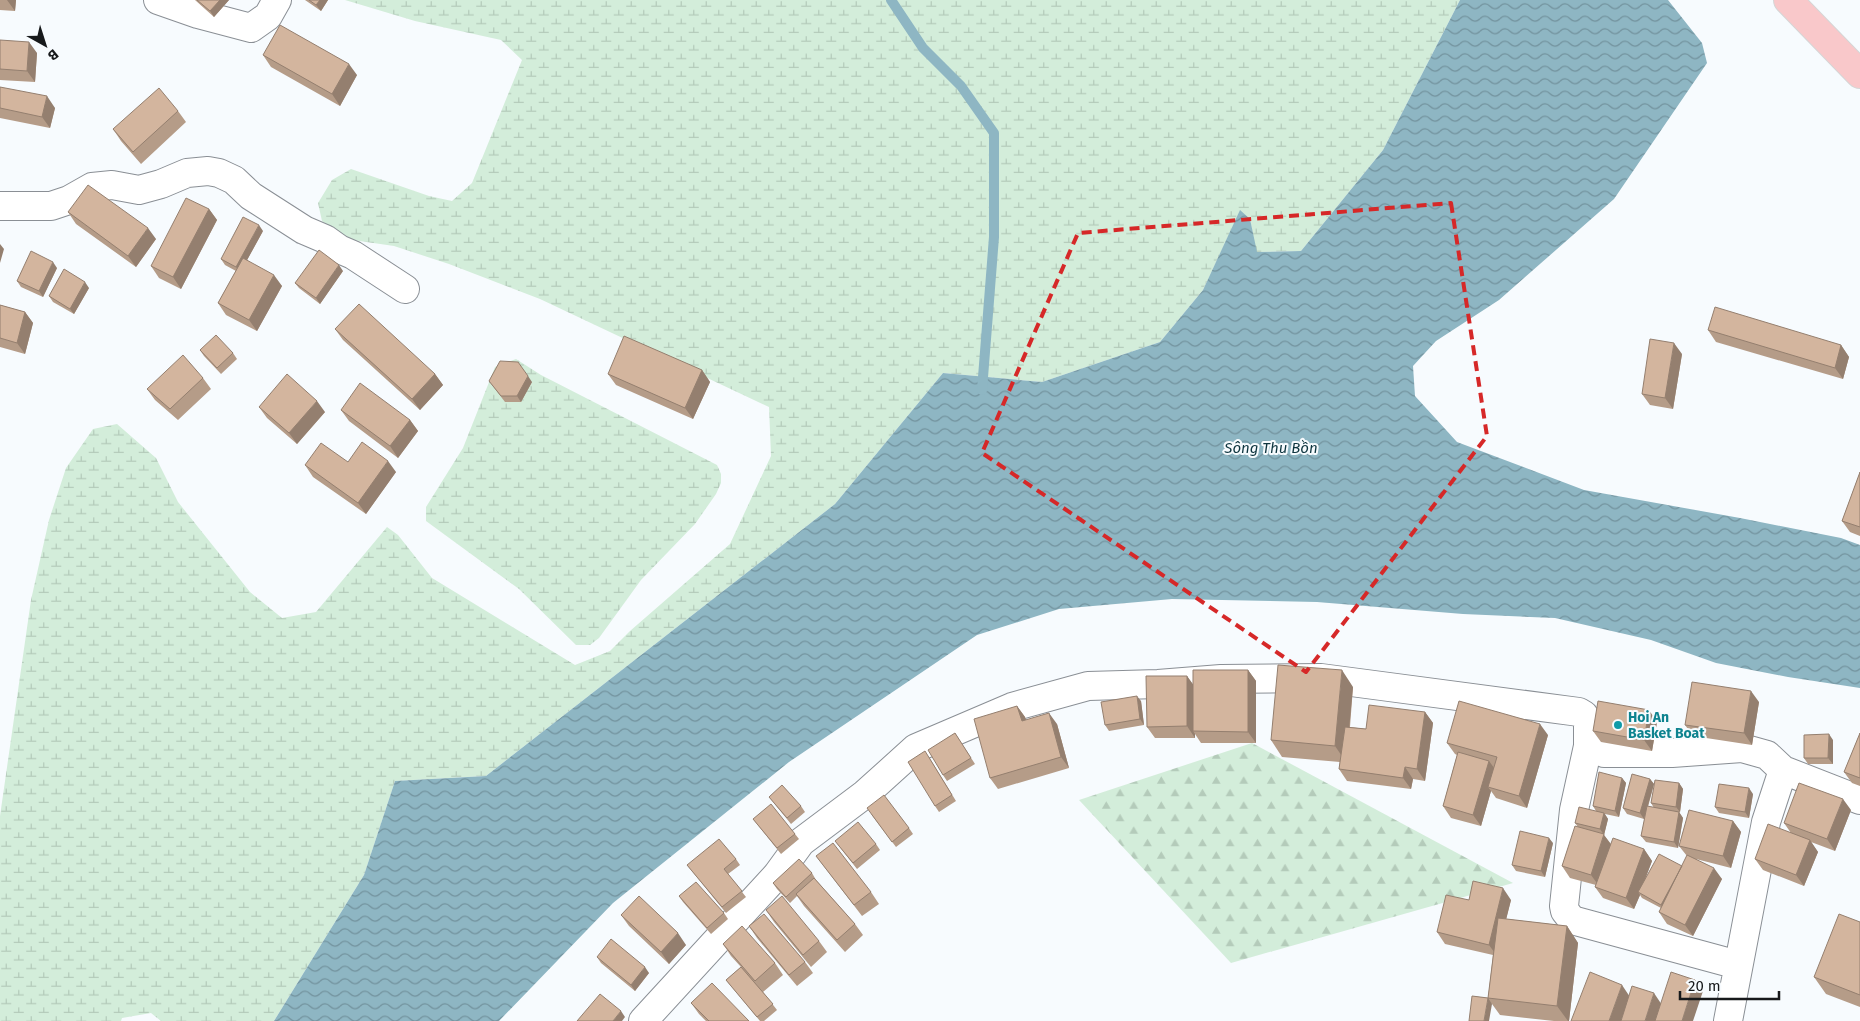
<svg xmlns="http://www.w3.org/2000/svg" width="1860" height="1021" viewBox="0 0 1860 1021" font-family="'Fira Sans',sans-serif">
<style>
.forest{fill:url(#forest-firs)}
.wetland{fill:url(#wetland-marsh)}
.water{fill:url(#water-waves)}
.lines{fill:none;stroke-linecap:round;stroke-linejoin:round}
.stream{stroke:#8eb6c3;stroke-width:10}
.minor-casing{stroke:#8a8f95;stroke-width:30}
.primary-casing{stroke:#d5d6d6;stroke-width:30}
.minor{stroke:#fff;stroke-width:28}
.primary{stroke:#f9c8ca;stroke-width:28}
.wall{fill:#b59c88}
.shaded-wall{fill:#947f6f}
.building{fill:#d3b59e;stroke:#947f6f}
.marked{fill:none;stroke:#d62828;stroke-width:4;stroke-dasharray:10 6;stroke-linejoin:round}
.culture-dot{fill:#0f9aa8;stroke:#f7fbfe;stroke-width:2}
.labels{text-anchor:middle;stroke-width:4;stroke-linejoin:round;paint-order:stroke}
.culture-label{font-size:14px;font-weight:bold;fill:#0d838f;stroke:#f7fbfe;text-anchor:start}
.water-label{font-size:15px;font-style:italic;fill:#0e353f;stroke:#f7fbfe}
</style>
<defs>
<pattern id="forest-firs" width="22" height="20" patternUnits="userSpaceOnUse" patternTransform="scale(1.25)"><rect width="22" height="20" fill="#d3edda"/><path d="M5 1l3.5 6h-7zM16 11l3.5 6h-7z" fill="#b4cbba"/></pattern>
<pattern id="wetland-marsh" width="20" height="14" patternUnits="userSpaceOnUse" patternTransform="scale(1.25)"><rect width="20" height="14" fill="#d3edda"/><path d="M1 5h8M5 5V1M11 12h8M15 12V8" fill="none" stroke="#b4cbba"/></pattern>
<pattern id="water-waves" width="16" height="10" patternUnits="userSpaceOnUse" patternTransform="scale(1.25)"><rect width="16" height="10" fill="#8eb6c3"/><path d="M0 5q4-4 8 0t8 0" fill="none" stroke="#73939e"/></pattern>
</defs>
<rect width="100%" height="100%" fill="#f7fbfe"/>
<path class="forest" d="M1252,743L1513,883L1231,963L1079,800Z"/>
<path class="wetland" d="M345,0H1460L1383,150L1301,251L1256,252L1250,219L1240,211L1203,290L1160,342L1042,382L943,373L835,504L486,776L395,781L364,875L274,1021H161L151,1013L122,1018L121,1021H0V816L31,600L49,520L66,468L93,429L117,424L156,458L178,502L250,592L282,618L316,612L387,527L398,535L432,578L575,665L610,651L630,631L730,544L771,456L769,407L540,299L449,264L394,246L346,239L322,221L318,203L332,180L351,169L429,196L452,201L472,183L522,60L501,40L415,21Z
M516,359L541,375L717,465L721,474V483L716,494L695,524L641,580L599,638L590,645H576L519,589L426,521V507L463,448L495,367Z"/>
<path class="water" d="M1460,0H1668L1702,43L1707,63L1614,199L1499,300L1436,341L1413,366L1415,396L1457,442L1584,490L1740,518L1841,538L1860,545V688L1788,677L1716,663L1651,640L1555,618L1463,614L1317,602L1172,599L1059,609L977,635L789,762L613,903L499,1021H274L364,875L395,781L486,776L835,504L943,373L1042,382L1160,342L1203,290L1240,210L1250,219L1257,252L1301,251L1383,150Z"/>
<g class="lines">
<path class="stream" d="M891,0L923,48L961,86L994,133V237L982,390"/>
<defs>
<path id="minor" d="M158,0L198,14L251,28L268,16L277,0
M0,206H51L69,200L92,187L112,185L139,190L161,184L187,173L208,171L219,173L234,180L251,196L304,230L325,239L339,249L353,255L405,289
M1588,746L1604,753H1672L1742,748L1767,755L1783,770L1860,800
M643,1021L777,875L801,842L865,794L916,748L1012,707L1088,686L1158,684L1221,679L1321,678L1579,712L1584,715L1588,723V746L1574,810L1564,906L1565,911L1572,920L1738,965
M1728,1021L1766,822L1783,770"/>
<path id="primary" d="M1788,0L1860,74"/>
</defs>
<use href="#minor" class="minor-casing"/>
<use href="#primary" class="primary-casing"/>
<use href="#minor" class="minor"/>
<use href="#primary" class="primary"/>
</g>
<path class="wall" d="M0,0H16L15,11L0,10Z
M195,0H229L214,17Z
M305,0H328L321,11Z
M0,40L37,53L35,82L0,80Z
M263,55L357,75L340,106L271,67Z
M0,87L55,108L50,128L0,118Z
M178,111L186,122L141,164L121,141L113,129Z
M209,209L217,220L181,289L159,278L151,266Z
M68,212L156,239L136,267L76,224Z
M263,231L247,260L282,286L257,331L226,315L218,303L236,271L225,265L221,259Z
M57,268L43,297L21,287L17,281Z
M343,271L320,304L299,288L295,283Z
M89,288L74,314L53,302L49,296Z
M0,305L25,312L33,323L25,354L0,347Z
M335,329L435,374L443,385L420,410L343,340Z
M1708,330L1841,345L1849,357L1843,379L1716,342Z
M200,350L233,353L237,359L221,374L204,356Z
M1682,354L1673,409L1650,405L1642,394Z
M702,370L710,382L693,419L616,385L608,374Z
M203,378L211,389L178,420L155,400L147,389Z
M489,381L532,382L521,402H505Z
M259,407L325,412L297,444L267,418Z
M341,410L410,420L418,431L398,458L349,421Z
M348,462L396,472L366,514L313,477L305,465Z
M1860,472V536L1850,532L1842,521Z
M1248,670L1256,681V743H1201L1195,734V738H1155L1147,727L1187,676L1193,685Z
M1353,687L1350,727L1366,729L1425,712L1433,723L1425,781L1413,779L1411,789L1347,781L1339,769L1340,762L1282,757L1271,740Z
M1141,701L1144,725L1109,731L1105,725Z
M1759,702L1752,745L1693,736L1685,725Z
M1017,706L1025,717L1026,720L1057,724L1069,768L998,789L990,778Z
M1657,722L1652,751L1601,742L1593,731Z
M955,733L975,764L947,781L943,775Z
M1860,733V786L1852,783L1844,772Z
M1548,735L1527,808L1496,798L1491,791L1481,826L1451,818L1443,806L1457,755L1455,754L1447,743Z
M1833,740V764H1808L1804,758Z
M929,757L956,801L939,812L935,806Z
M1622,778L1626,783L1619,817L1605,814L1608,819L1604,835L1611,844L1644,849L1652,861L1645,879L1682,866L1687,856L1679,846L1733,821L1741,832L1731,868L1696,859L1722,879L1693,936L1667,924L1659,912L1661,908L1642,898L1640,895L1634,909L1603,898L1595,887L1596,885L1570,878L1562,866L1578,827L1575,823L1596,811L1593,806Z
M1650,779L1654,784L1648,807L1654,808L1651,803L1679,783L1683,789L1680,812H1679L1683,818L1678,848L1646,842L1641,836L1646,812L1644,819L1627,814L1623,808Z
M1753,794L1749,818L1719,813L1715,807Z
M769,797L801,806L805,812L791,824Z
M1851,810L1835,851L1811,842L1818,852L1804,886L1763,870L1755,859L1791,833L1784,823Z
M871,814L909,828L913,834L896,847Z
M753,819L795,834L799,839L781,854Z
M835,841L876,844L880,850L857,869Z
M1553,843L1545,877L1516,871L1512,865Z
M816,856L871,892L879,904L862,916Z
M736,859L740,865L728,874L746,897L726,913L687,865Z
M812,873L816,880L855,924L863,935L845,952L804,906L797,896L790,903L777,889L773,883Z
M679,896L724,913L728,919L711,934L683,902Z
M1469,900H1511L1506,919L1567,926L1578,943L1569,1021H1554L1500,1015L1492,1004L1472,996L1488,998L1493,955L1445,944L1437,932Z
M766,910L819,941L827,952L811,967L774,922Z
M621,915L686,945L669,964L629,926Z
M1860,922V1007L1826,994L1814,977Z
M749,926L805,962L813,973L797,986L757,938Z
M723,944L775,963L783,975L763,992L777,1010L764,1021H760L726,980L741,967L731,956Z
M597,957L649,973L635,991L601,963Z
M691,1003L749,1021H706L699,1014Z"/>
<path class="shaded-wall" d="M7,0H16L15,11Z
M220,0H229L214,17L210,11Z
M320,0H328L321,11L316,5Z
M29,42L37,53L35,82L27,71Z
M349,64L357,75L340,106L332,94Z
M47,96L55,108L50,128L42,117Z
M209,209L217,220L181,289L173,277Z
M259,225L263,231L240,273L236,267Z
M148,228L156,239L136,267L128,256Z
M0,244L4,249L0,263Z
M53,262L57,268L43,297L39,291Z
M339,265L343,271L320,304L316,298Z
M274,275L282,286L257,331L249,320Z
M85,282L89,288L74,314L70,309Z
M25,312L33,323L25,354L17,343Z
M1674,343L1682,354L1673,409L1665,398Z
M1841,345L1849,357L1843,379L1835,368Z
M702,370L710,382L693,419L685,408Z
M435,374L443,385L420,410L412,399Z
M528,376L532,382L521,402L517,396Z
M317,401L325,412L297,444L289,433Z
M410,420L418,431L398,458L390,446Z
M388,461L396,472L366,514L358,503Z
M1248,670L1256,681V743L1248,732Z
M1342,670L1353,687L1346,762L1335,746Z
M1187,676L1195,687L1193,731L1195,734V738L1187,726Z
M1751,691L1759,702L1752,745L1744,733Z
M1137,696L1141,701L1144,725L1140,719Z
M1017,706L1025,717L1030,732L1022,721Z
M1649,710L1657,722L1652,751L1644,740Z
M1425,712L1433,723L1425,781L1417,769Z
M1049,713L1057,724L1069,768L1061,757Z
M1540,724L1548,735L1527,808L1519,796Z
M1829,734L1833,740V764L1828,758Z
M1489,761L1497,772L1488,787L1491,791L1481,826L1473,815Z
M1405,767L1413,779L1411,789L1403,778Z
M1622,778L1626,783L1619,817L1615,811Z
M1650,779L1654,784L1644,819L1640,813Z
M1679,783L1683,789L1680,812L1676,807Z
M1749,788L1753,794L1749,818L1745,812Z
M1843,799L1851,810L1835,851L1827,839Z
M1679,812L1683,818L1678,848L1674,842Z
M1604,813L1608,819L1604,835L1612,846L1599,886L1591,875L1604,835L1600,829Z
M1733,821L1741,832L1731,868L1723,856Z
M1549,838L1553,843L1545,877L1541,871Z
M1810,840L1818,852L1804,886L1796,875Z
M1644,849L1652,861L1640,893L1638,892L1640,895L1634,909L1626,898Z
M1682,866L1665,910L1661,905Z
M1714,868L1722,879L1693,936L1685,925Z
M1503,888L1511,900L1497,956L1489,945Z
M1567,926L1578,943L1569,1021H1568L1557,1006Z
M678,933L686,945L669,964L661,952Z
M645,967L649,973L635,991L631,985Z
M1695,980L1703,991L1693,1021H1682Z
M1622,985L1630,997L1621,1021H1609Z
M1654,993L1662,1005L1656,1021H1645Z
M1488,998L1492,1004L1489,1021H1484Z
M621,1011L625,1017L622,1021H613Z"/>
<path class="building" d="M197,0H220L210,11Z
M309,0H320L316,5Z
M280,25L349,64L332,94L263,55Z
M0,40L29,42L27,71L0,69Z
M0,87L47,96L42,117L0,108Z
M159,88L178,111L133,152L113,129Z
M88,185L148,228L128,256L68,212Z
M186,198L209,209L173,277L151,266Z
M243,217L259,225L236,267L221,259Z
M319,250L339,265L316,298L295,283Z
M31,251L53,262L39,291L17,281Z
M243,258L274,275L249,320L218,303Z
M64,269L85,282L70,309L49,296Z
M359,304L435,374L412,399L335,329Z
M0,305L25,312L17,343L0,338Z
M1715,307L1841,345L1835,368L1708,330Z
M216,335L233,353L217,368L200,350Z
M624,336L702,370L685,408L608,374Z
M1650,339L1674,343L1665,398L1642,394Z
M183,355L203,378L170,409L147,389Z
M500,361L518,362L528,376L517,396H501L489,381Z
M287,374L317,401L289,433L259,407Z
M360,383L410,420L390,446L341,410Z
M362,442L388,461L358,503L305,465L321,443L348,462Z
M1860,472V527L1842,521Z
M1278,665L1342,670L1335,746L1271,740Z
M1193,670H1248V732L1193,731Z
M1146,676H1187V726L1147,727Z
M1692,682L1751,691L1744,733L1685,725Z
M1137,696L1140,719L1105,725L1101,702Z
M1459,701L1540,724L1519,796L1488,787L1497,757L1447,743Z
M1598,701L1649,710L1644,740L1593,731Z
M1369,705L1425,712L1417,769L1405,767L1403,778L1339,769L1345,727L1366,729Z
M1017,706L1022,721L1049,713L1061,757L990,778L974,719Z
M955,733L971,758L943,775L928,750Z
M1860,733V778L1844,772Z
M1829,734L1828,758H1804V735Z
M925,751L952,795L935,806L908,762Z
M1458,752L1489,761L1473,815L1443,806Z
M1599,772L1622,778L1615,811L1593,806Z
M1632,774L1650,779L1640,813L1623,808Z
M1655,780L1679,783L1676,807L1651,803Z
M1799,783L1843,799L1827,839L1784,823Z
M1719,784L1749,788L1745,812L1715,807Z
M782,785L801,806L787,818L769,797Z
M884,795L909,828L892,842L867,808Z
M771,804L795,834L777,848L753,819Z
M1647,806L1679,812L1674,842L1641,836Z
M1579,807L1604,813L1600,829L1575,823Z
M1689,810L1733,821L1723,856L1679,846Z
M858,822L876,844L853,863L835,841Z
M1768,824L1810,840L1796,875L1755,859Z
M1575,826L1604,834L1591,875L1562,866Z
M1520,831L1549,838L1541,871L1512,865Z
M1613,838L1644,849L1626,898L1595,887Z
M719,839L736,859L724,869L742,891L722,907L687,865Z
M833,843L871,892L854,905L816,856Z
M1659,854L1682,866L1661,905L1638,892Z
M1687,855L1714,868L1685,925L1659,912Z
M799,859L812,873L786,897L773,883Z
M814,878L855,924L837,940L796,894Z
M1473,881L1503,888L1489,945L1437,932L1446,895L1469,900Z
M696,882L724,913L707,928L679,896Z
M639,896L678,933L661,952L621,915Z
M782,896L819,941L803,955L766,910Z
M764,914L805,962L789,975L749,926Z
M1839,914L1860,922V995L1814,977Z
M1498,918L1567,926L1557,1006L1488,998Z
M742,926L775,963L755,981L723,944Z
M611,939L645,967L631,985L597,957Z
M741,967L773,1004L757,1017L726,980Z
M1590,972L1622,985L1609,1021H1571Z
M1671,972L1695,980L1682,1021H1655Z
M712,983L749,1021H709L691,1003Z
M1632,986L1654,993L1645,1021H1621Z
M600,994L621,1011L613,1021H577Z
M1472,996L1488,998L1484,1021H1469Z"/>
<path class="marked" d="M1451,203L1487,436L1306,672L982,453L1078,233Z"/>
<circle class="culture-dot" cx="1618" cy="725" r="5"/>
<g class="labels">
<g class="culture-label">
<text x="1628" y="722">Hoi An<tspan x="1628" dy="16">Basket Boat</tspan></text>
</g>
<g class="water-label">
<text x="1271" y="453">Sông Thu Bồn</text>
</g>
</g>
<g transform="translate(45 45) rotate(141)" stroke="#f7fbfe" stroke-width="4" paint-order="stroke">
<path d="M0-4L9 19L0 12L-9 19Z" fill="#17191b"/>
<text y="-8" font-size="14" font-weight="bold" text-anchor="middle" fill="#17191b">B</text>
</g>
<path d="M1680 991v8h99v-8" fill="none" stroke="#17191b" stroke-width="2.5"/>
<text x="1688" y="991" font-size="15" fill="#17191b" stroke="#f7fbfe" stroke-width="4" paint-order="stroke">20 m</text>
</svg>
